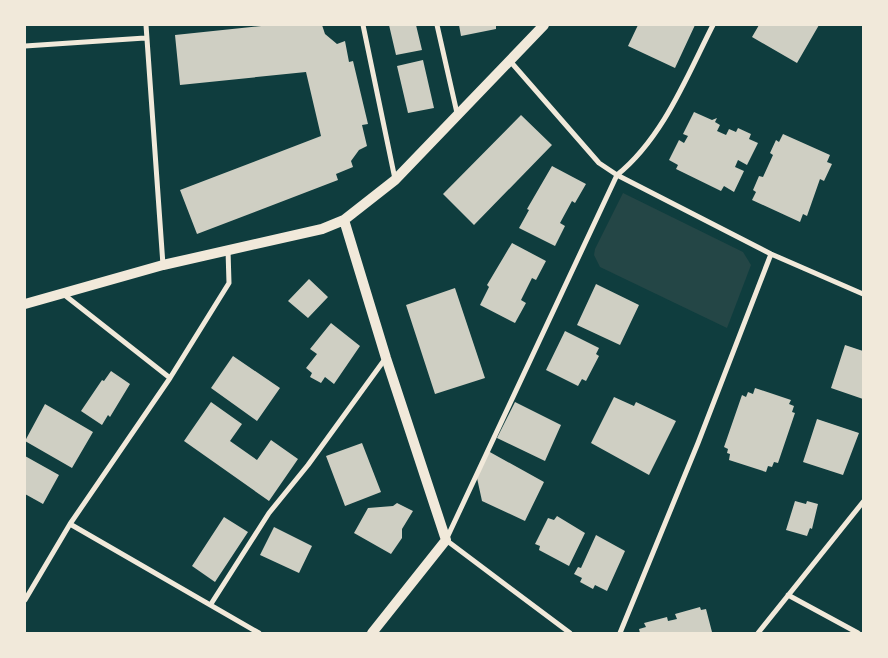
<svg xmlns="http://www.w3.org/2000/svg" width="888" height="658" viewBox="0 0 888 658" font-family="Commissioner,sans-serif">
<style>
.green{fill:#244646}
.building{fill:#cfcfc3}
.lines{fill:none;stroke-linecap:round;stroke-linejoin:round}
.minor{stroke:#f1e9da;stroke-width:5}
.secondary{stroke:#f1e9da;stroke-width:10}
</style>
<rect width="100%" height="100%" fill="#0f3d3e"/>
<path class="green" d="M623,193L743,252L751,265L727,328L600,267L594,255L595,249Z"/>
<path class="building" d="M271,25H322L325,34L337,44L345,41L349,62L353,61L368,124L362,125L367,146L359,150L351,161L353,167L336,174L338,180L197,234L180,190L321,136L306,72L180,85L175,35Z
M389,25H416L422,50L396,55Z
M459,25H496V29L461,36Z
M638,25H695L675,68L628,46Z
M759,25H819L797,63L752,37Z
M423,60L434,108L408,113L397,66Z
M694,112L712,120L717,118L715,122L720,125L717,131L726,135L729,129L736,132L738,128L751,134L749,139L758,143L747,165L738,160L735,167L744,171L734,192L724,186L721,191L676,169L678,165L669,160L679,140L684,143L688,136L683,134Z
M521,115L552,145L474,225L443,194Z
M783,134L830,155L827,162L832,164L824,181L820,179L807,216L803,214L800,222L752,200L756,192L753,190L759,176L763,177L773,155L770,153L776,140L779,142Z
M552,166L586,184L575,203L572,201L560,223L565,226L555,246L519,228L529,210L527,209Z
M512,243L546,261L536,280L532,278L521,300L526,303L515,323L480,305L489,287L487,285Z
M309,279L328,297L308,318L288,301Z
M596,284L639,305L620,345L577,325Z
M455,288L485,378L435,394L406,305Z
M331,323L360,346L334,384L325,377L321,383L310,377L312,373L306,368L317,354L310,349Z
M565,331L599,348L596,354L599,356L586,381L582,379L578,386L546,370Z
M845,345L863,351V399L831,388Z
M233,356L280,388L257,421L211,388Z
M111,371L130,384L110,417L108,415L102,425L81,411L102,380L104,381Z
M755,388L791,400L789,404L794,406L792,412L795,413L778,463L774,462L772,467L768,466L766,472L729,460L730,454L727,453L728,449L724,447L742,395L746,397L748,392L753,394Z
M614,397L634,406L636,402L676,421L649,475L591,443Z
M211,402L242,424L230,441L257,460L271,440L298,459L269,501L184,441Z
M515,402L561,425L545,461L497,438Z
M45,404L93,432L72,468L25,441Z
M817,419L859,433L843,475L803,462Z
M362,443L381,492L345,506L326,456Z
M488,451L544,482L525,521L482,501L477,478Z
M25,456L59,475L43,504L25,494Z
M795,501L806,504L807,501L818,504L812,529L810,528L807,536L786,530Z
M397,503L413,511L402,529V538L391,554L354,533L368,508L393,506Z
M557,516L585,533L569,566L539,550L540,546L535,544L548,518L554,520Z
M224,517L248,532L215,582L192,566Z
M274,527L312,546L299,573L260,555Z
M596,535L625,551L607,591L595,585L593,589L580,582L582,578L574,574L578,567L581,568Z
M700,607L701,610L706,609L712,632L640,633L639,629L646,627L644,623L667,617L668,621L677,619L675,614Z"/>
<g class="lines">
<path class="minor" d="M146,25L163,265
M363,25L395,179
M437,25L457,113
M25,46L145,38
M510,61L599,163L617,175L771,254L863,294
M170,378L229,283L228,250
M70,524L259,633
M788,595L858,633
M25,600L70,524L170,378L62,293
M211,604L269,513L308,465L385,359
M570,633L446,540L617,175C663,138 687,76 713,25
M620,633L698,443L771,254
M758,633L863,502"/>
<path class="secondary" d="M344,220L386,358L446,540L372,633
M25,304L163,265L322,229L344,220L395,180L544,25"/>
</g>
<rect width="888" height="658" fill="none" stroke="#f1e9da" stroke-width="52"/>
</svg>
